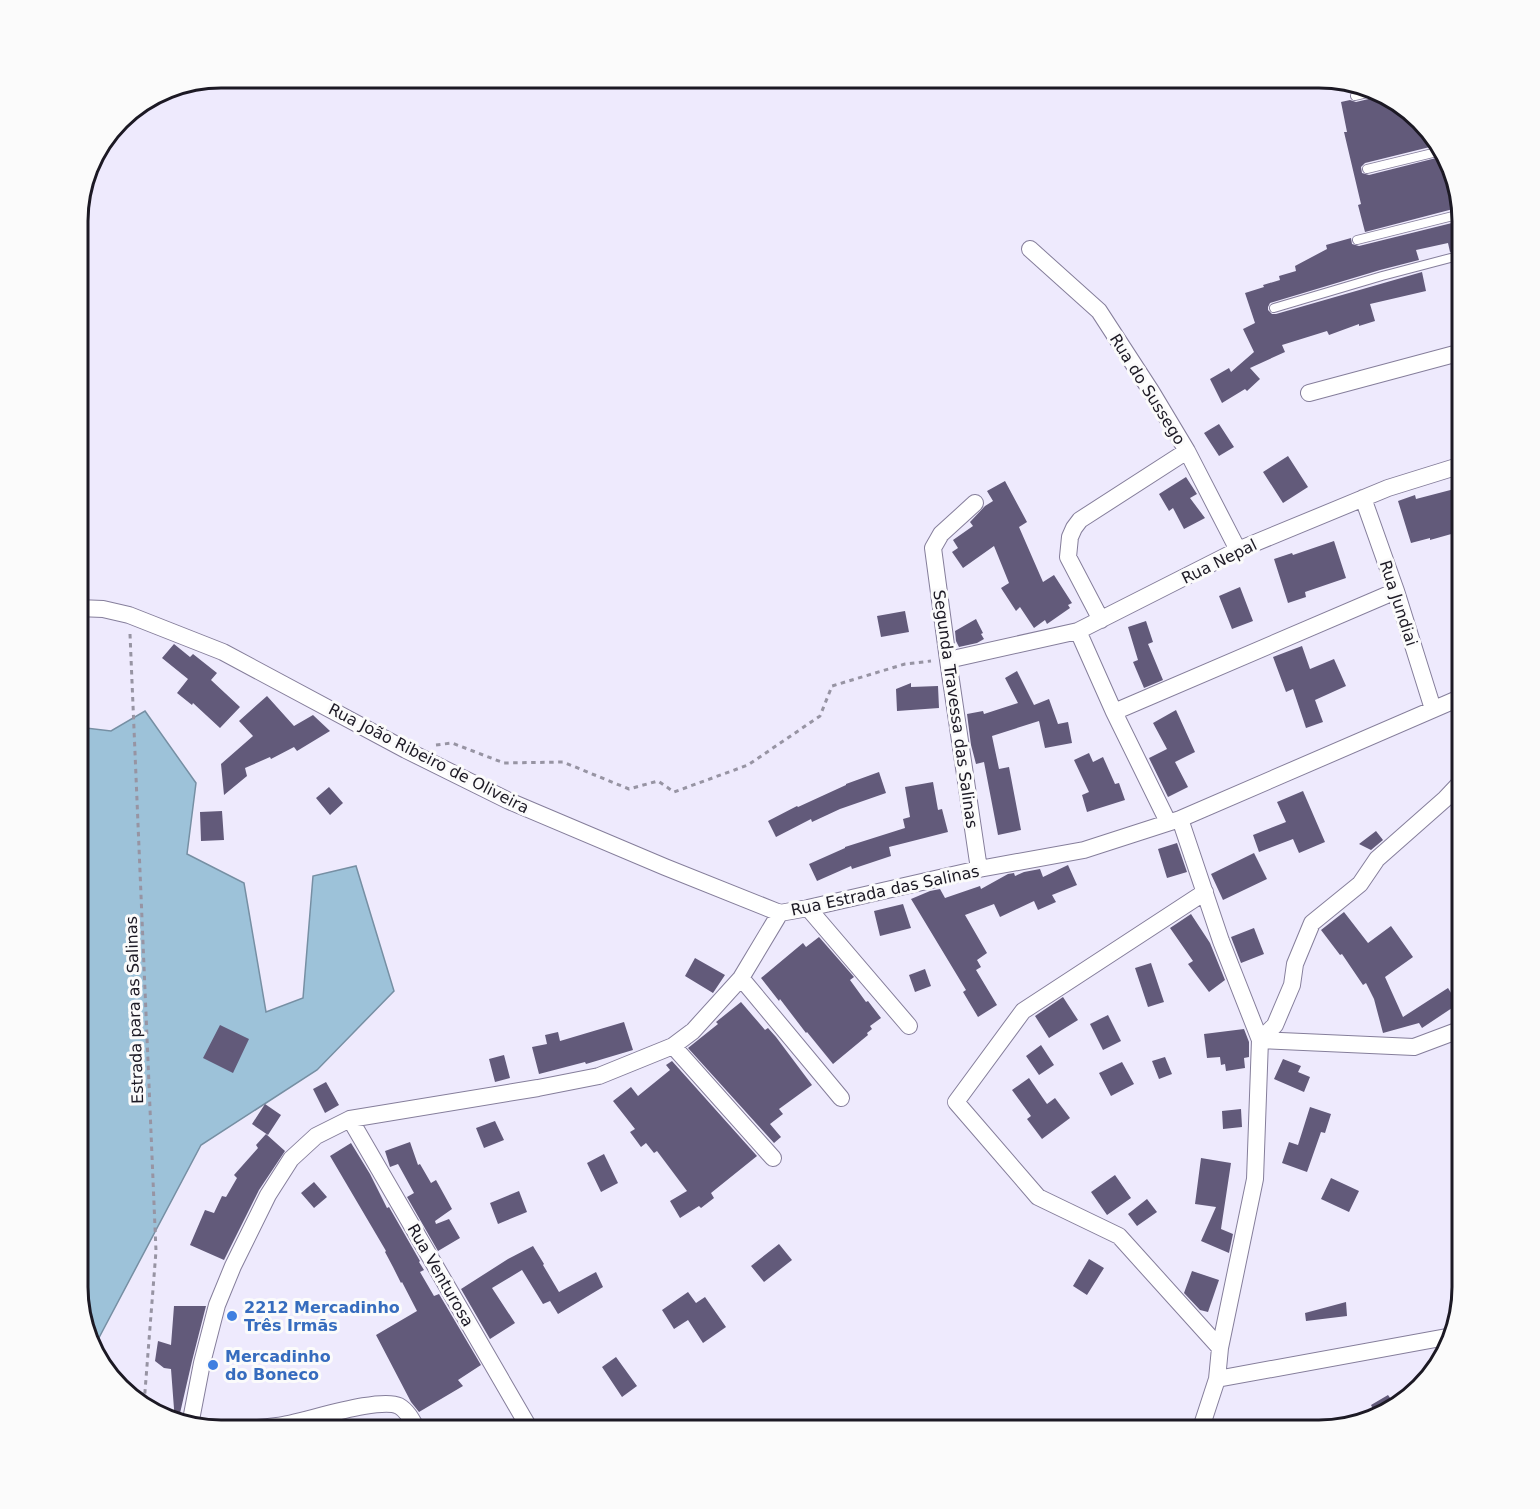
<svg xmlns="http://www.w3.org/2000/svg" width="1540" height="1509" viewBox="0 0 1540 1509" font-family="'DejaVu Sans',sans-serif">
<style>
.water{fill:#9dc2d9;stroke:#768fa3;stroke-width:1.5}
.building{fill:#625a7a}
.lines{fill:none;stroke-linecap:round;stroke-linejoin:round}
.service-casing{stroke:#857e9b;stroke-width:10}
.minor-casing{stroke:#857e9b;stroke-width:18}
.path{stroke:#9794a3;stroke-width:3;stroke-dasharray:4.5 4.5;stroke-linecap:butt}
.service{stroke:#fff;stroke-width:8}
.minor{stroke:#fff;stroke-width:16}
.shop-dot{fill:#3f7fe0;stroke:#fbfbfb;stroke-width:2}
.labels{text-anchor:middle;stroke-width:6;stroke-linejoin:round;paint-order:stroke}
.street-label{font-size:16px;fill:#1c1924;stroke:#fbfbfb}
.shop-label{font-size:16px;font-weight:bold;fill:#366cbe;stroke:#fbfbfb;text-anchor:start}
.rim{fill:none;stroke:#1c1924;stroke-width:3}
</style>
<rect width="100%" height="100%" fill="#eeeafd"/>
<path class="water" d="M145,711L196,783L187,854L244,883L266,1012L303,998L313,876L356,866L394,991L317,1070L201,1145L93,1349L89,1342L78,1288V727L111,731Z"/>
<path class="building" d="M1383,94L1426,127L1438,145L1365,163L1361,167L1362,173L1369,175L1444,156L1451,167L1453,176L1449,177L1457,208L1365,232L1358,205L1361,204L1344,132H1347L1341,102L1350,100L1356,102L1377,97Z
M1460,221H1462V249L1450,252L1448,243L1416,250L1419,260L1380,270L1270,303L1268,307V310L1272,314H1276L1422,272L1426,291L1370,304L1375,321L1359,326V324L1329,335L1327,331L1282,345L1285,352L1250,368L1260,379L1247,391L1245,389L1222,403L1210,379L1229,368L1231,372L1254,352L1243,329L1255,323L1245,293L1264,287L1263,285L1280,280L1279,276L1296,271L1295,266L1327,249L1326,245L1351,238L1352,244L1359,246Z
M1462,262V279H1456L1453,264Z
M1219,424L1234,447L1219,456L1204,433Z
M1288,456L1308,487L1283,503L1263,472Z
M1186,477L1197,494L1190,498L1205,518L1184,529L1173,508L1169,511L1159,494Z
M1005,481L1027,522L1019,527L1043,582L1054,575L1072,603L1068,605L1070,608L1047,624L1045,620L1034,628L1020,607L1016,611L1001,588L1009,583L994,546L963,568L952,552L958,548L953,540L973,526L970,522L985,506L993,501L987,491Z
M1462,487V531L1430,540V538L1411,543L1398,501L1415,495L1416,499Z
M1334,541L1346,578L1305,592L1306,597L1288,603L1274,559L1292,553L1293,555Z
M1240,587L1253,621L1232,629L1219,596Z
M905,611L909,632L881,637L877,616Z
M976,619L983,633L981,634L984,639L977,643L959,647L956,641L955,631Z
M1146,621L1153,642L1148,644L1163,680L1144,688L1133,662L1138,660L1128,627Z
M174,644L190,657L193,654L217,673L211,680L240,707L220,728L193,703L192,705L177,693L188,679L162,658Z
M1302,646L1310,669L1334,659L1346,686L1315,700L1323,722L1306,728L1293,689L1286,692L1273,657Z
M1017,671L1034,705L1049,699L1058,724L1068,722L1072,743L1045,748L1039,721L992,736L999,769L1009,767L1021,830L998,835L984,762L976,764L971,745L967,714L983,711L984,714L1018,703L1005,678Z
M911,683V687L938,686L939,708L897,711L896,689Z
M267,696L294,726L313,715L330,731L297,751L294,747L271,759L270,757L245,768L247,776L224,795L221,764L253,736L239,721Z
M1176,710L1195,752L1175,762L1188,787L1168,797L1149,758L1167,749L1153,723Z
M1089,753L1093,762L1103,757L1115,784L1119,783L1125,800L1087,812L1082,795L1089,792L1074,760Z
M879,772L886,793L840,809L812,822L811,819L776,837L768,821L797,806L798,807L846,785V784Z
M933,782L938,810L942,809L948,832L889,847L891,856L852,869L851,866L817,881L809,864L845,848V847L905,828L903,819L910,817L905,787Z
M329,787L343,803L330,815L316,798Z
M1303,791L1325,842L1299,853L1293,839L1259,852L1253,835L1286,822L1277,802Z
M222,811L224,840L201,841L200,812Z
M1376,831L1383,840L1371,850L1359,844Z
M1177,843L1187,872L1167,878L1158,849Z
M1254,853L1267,879L1223,900L1211,874Z
M1068,865L1077,885L1052,895L1056,902L1038,910L1034,901L1000,917L994,904L965,915L987,953L977,960L981,967L976,970L997,1005L978,1017L963,992L966,990L911,899L930,891L940,889L945,898L980,886L981,889L1008,874L1014,873L1015,876L1024,872L1040,869L1043,877Z
M903,904L911,928L880,936L874,911Z
M1344,912L1368,943L1391,926L1413,957L1385,977L1403,1017L1448,988L1458,1004L1422,1028L1419,1023L1383,1033L1374,999L1366,983L1363,985L1342,954L1340,955L1321,930Z
M1191,914L1210,943L1225,980L1209,992L1188,964L1193,961L1170,928Z
M1254,928L1264,954L1241,963L1231,937Z
M819,937L854,977L850,980L866,1002L868,1001L881,1018L870,1026L872,1029L867,1033L868,1035L833,1064L807,1032L806,1033L780,999L779,1001L761,978L803,943L806,947Z
M695,958L725,975L713,993L685,976Z
M1151,963L1164,1002L1148,1007L1135,968Z
M925,969L931,986L915,992L909,975Z
M1063,997L1078,1020L1049,1038L1035,1016Z
M741,1002L765,1030L768,1028L776,1037L812,1085L779,1109L783,1114L770,1124L781,1137L774,1143L688,1048L718,1024L716,1022Z
M1108,1015L1121,1041L1103,1050L1090,1024Z
M624,1022L633,1050L586,1064L585,1062L539,1074L532,1047L547,1044L545,1035L558,1032L560,1041Z
M220,1025L249,1039L233,1073L203,1058Z
M1244,1029L1249,1042V1057L1244,1058L1245,1068L1226,1071L1225,1064L1221,1065L1220,1057L1207,1058L1204,1034Z
M1041,1045L1054,1065L1039,1075L1026,1056Z
M504,1055L510,1078L495,1082L489,1059Z
M1165,1057L1172,1074L1159,1079L1152,1061Z
M1283,1059L1301,1066L1298,1072L1310,1077L1304,1092L1274,1079Z
M672,1061L757,1156L711,1193L714,1198L701,1208L699,1206L680,1218L670,1201L687,1191L657,1151L654,1153L646,1143L641,1147L630,1132L635,1129L613,1101L631,1087L638,1096L670,1070L666,1065Z
M1122,1062L1134,1084L1111,1096L1099,1073Z
M1029,1078L1047,1104L1055,1098L1070,1118L1042,1139L1027,1119L1031,1116L1012,1090Z
M326,1082L339,1105L325,1113L313,1089Z
M265,1104L281,1115L268,1135L252,1124Z
M1310,1107L1331,1114L1325,1133L1321,1132L1307,1172L1282,1163L1289,1142L1298,1145Z
M1241,1109L1242,1127L1223,1129L1222,1111Z
M495,1121L504,1140L484,1148L476,1128Z
M266,1134L285,1151L259,1190L224,1260L190,1245L205,1210L214,1213L222,1196L226,1197L237,1178L234,1175L258,1148L256,1145Z
M410,1142L418,1165L420,1164L431,1183L436,1180L452,1209L435,1221L436,1224L449,1219L460,1238L438,1251L407,1197L414,1193L398,1164L390,1167L385,1151Z
M351,1143L370,1174L387,1208L389,1207L420,1261L419,1262L424,1270L420,1272L434,1296L439,1294L481,1365L458,1380L463,1386L419,1412L411,1402L376,1335L417,1311L402,1282L401,1283L393,1267L385,1252L386,1251L330,1156Z
M604,1154L618,1183L601,1192L587,1163Z
M1201,1158L1231,1163L1221,1229L1233,1234L1229,1253L1201,1241L1216,1207L1195,1204Z
M1115,1175L1131,1198L1107,1215L1091,1192Z
M1331,1178L1359,1191L1349,1212L1321,1199Z
M314,1182L327,1197L314,1208L301,1193Z
M519,1191L527,1212L498,1224L490,1203Z
M1147,1199L1157,1212L1137,1226L1128,1214Z
M779,1244L792,1260L764,1282L751,1266Z
M533,1246L544,1264L543,1265L559,1292L596,1272L603,1287L558,1314L550,1301L543,1304L522,1270L492,1288L515,1323L490,1339L461,1289L508,1259Z
M1089,1259L1104,1268L1087,1295L1073,1286Z
M1192,1271L1219,1280L1208,1312L1200,1310L1184,1293Z
M688,1292L696,1303L705,1297L726,1327L703,1343L688,1320L674,1329L662,1310Z
M1346,1302L1347,1316L1306,1321L1305,1313Z
M174,1306H206L192,1361L178,1422H175L171,1369L164,1368L155,1361L158,1341L171,1345Z
M616,1357L637,1386L622,1397L602,1367Z
M1388,1395L1396,1406L1377,1417L1371,1405Z"/>
<g class="lines">
<defs>
<path id="service" d="M1355,96L1376,91
M1367,169L1441,151
M1357,240L1461,214
M1274,308L1382,276L1462,255"/>
<path id="minor" d="M1030,249L1099,311L1151,391L1187,451L1238,550
M1309,393L1462,352
M1363,498L1396,591L1433,709
M975,503L941,534L933,548L948,660L979,869
M78,608L103,609L129,615L223,652L406,750L509,801L665,867L780,913
M1101,620L1068,557L1070,537L1074,528L1080,520L1187,451
M1078,631L1114,712L1168,822
M948,660L1078,631L1238,550L1388,488L1462,465
M1114,712L1396,591
M1180,819L1221,941L1260,1040L1255,1179L1220,1348L1217,1379L1200,1431
M1205,892L1023,1011L956,1102L1038,1197L1119,1236L1220,1348
M808,908L909,1026
M741,978L841,1098
M1260,1040L1275,1025L1292,985L1295,964L1312,923L1360,884L1377,859L1445,799L1462,781
M1260,1040L1414,1047L1462,1029
M673,1046L773,1158
M350,1119L531,1431
M1217,1379L1452,1336
M190,1425L202,1363L217,1305L233,1266L268,1195L291,1159L316,1136L350,1119L538,1088L599,1076L673,1046L693,1031L741,978L780,913L808,908L979,869L1084,850L1180,819L1462,697
M200,1427C226,1429 251,1430 277,1426C302,1423 379,1396 399,1406C408,1411 413,1422 418,1431"/>
</defs>
<use href="#service" class="service-casing"/>
<use href="#minor" class="minor-casing"/>
<path class="path" d="M130,634L156,1251L144,1404
M436,745L452,743L504,763L563,762L629,789L658,781L674,792L748,765L820,716L832,686L905,664L931,661"/>
<use href="#service" class="service"/>
<use href="#minor" class="minor"/>
</g>
<g class="shop-dot">
<circle cx="232" cy="1316" r="6"/>
<circle cx="213" cy="1365" r="6"/>
</g>
<g class="labels">
<g class="street-label">
<text transform="translate(1148 389) rotate(58)" y="6">Rua do Sussego</text>
<text transform="translate(1219 561) rotate(-26)" y="6">Rua Nepal</text>
<text transform="translate(1399 603) rotate(72)" y="6">Rua Jundiai</text>
<text transform="translate(956 709) rotate(82)" y="6">Segunda Travessa das Salinas</text>
<text transform="translate(429 758) rotate(27)" y="6">Rua João Ribeiro de Oliveira</text>
<text transform="translate(885 890) rotate(-12)" y="6">Rua Estrada das Salinas</text>
<text transform="translate(134 1010) rotate(-92)" y="6">Estrada para as Salinas</text>
<text transform="translate(441 1275) rotate(60)" y="6">Rua Venturosa</text>
</g>
<g class="shop-label">
<text x="244" y="1313">2212 Mercadinho<tspan x="244" dy="18">Três Irmãs</tspan></text>
<text x="225" y="1362">Mercadinho<tspan x="225" dy="18">do Boneco</tspan></text>
</g>
</g>
<path d="M0 0H1540V1509H0ZM221 88H1319A133 133 0 0 1 1452 221V1287A133 133 0 0 1 1319 1420H221A133 133 0 0 1 88 1287V221A133 133 0 0 1 221 88Z" fill="#fbfbfb" fill-rule="evenodd"/>
<path class="rim" d="M221 88H1319A133 133 0 0 1 1452 221V1287A133 133 0 0 1 1319 1420H221A133 133 0 0 1 88 1287V221A133 133 0 0 1 221 88Z"/>
</svg>
